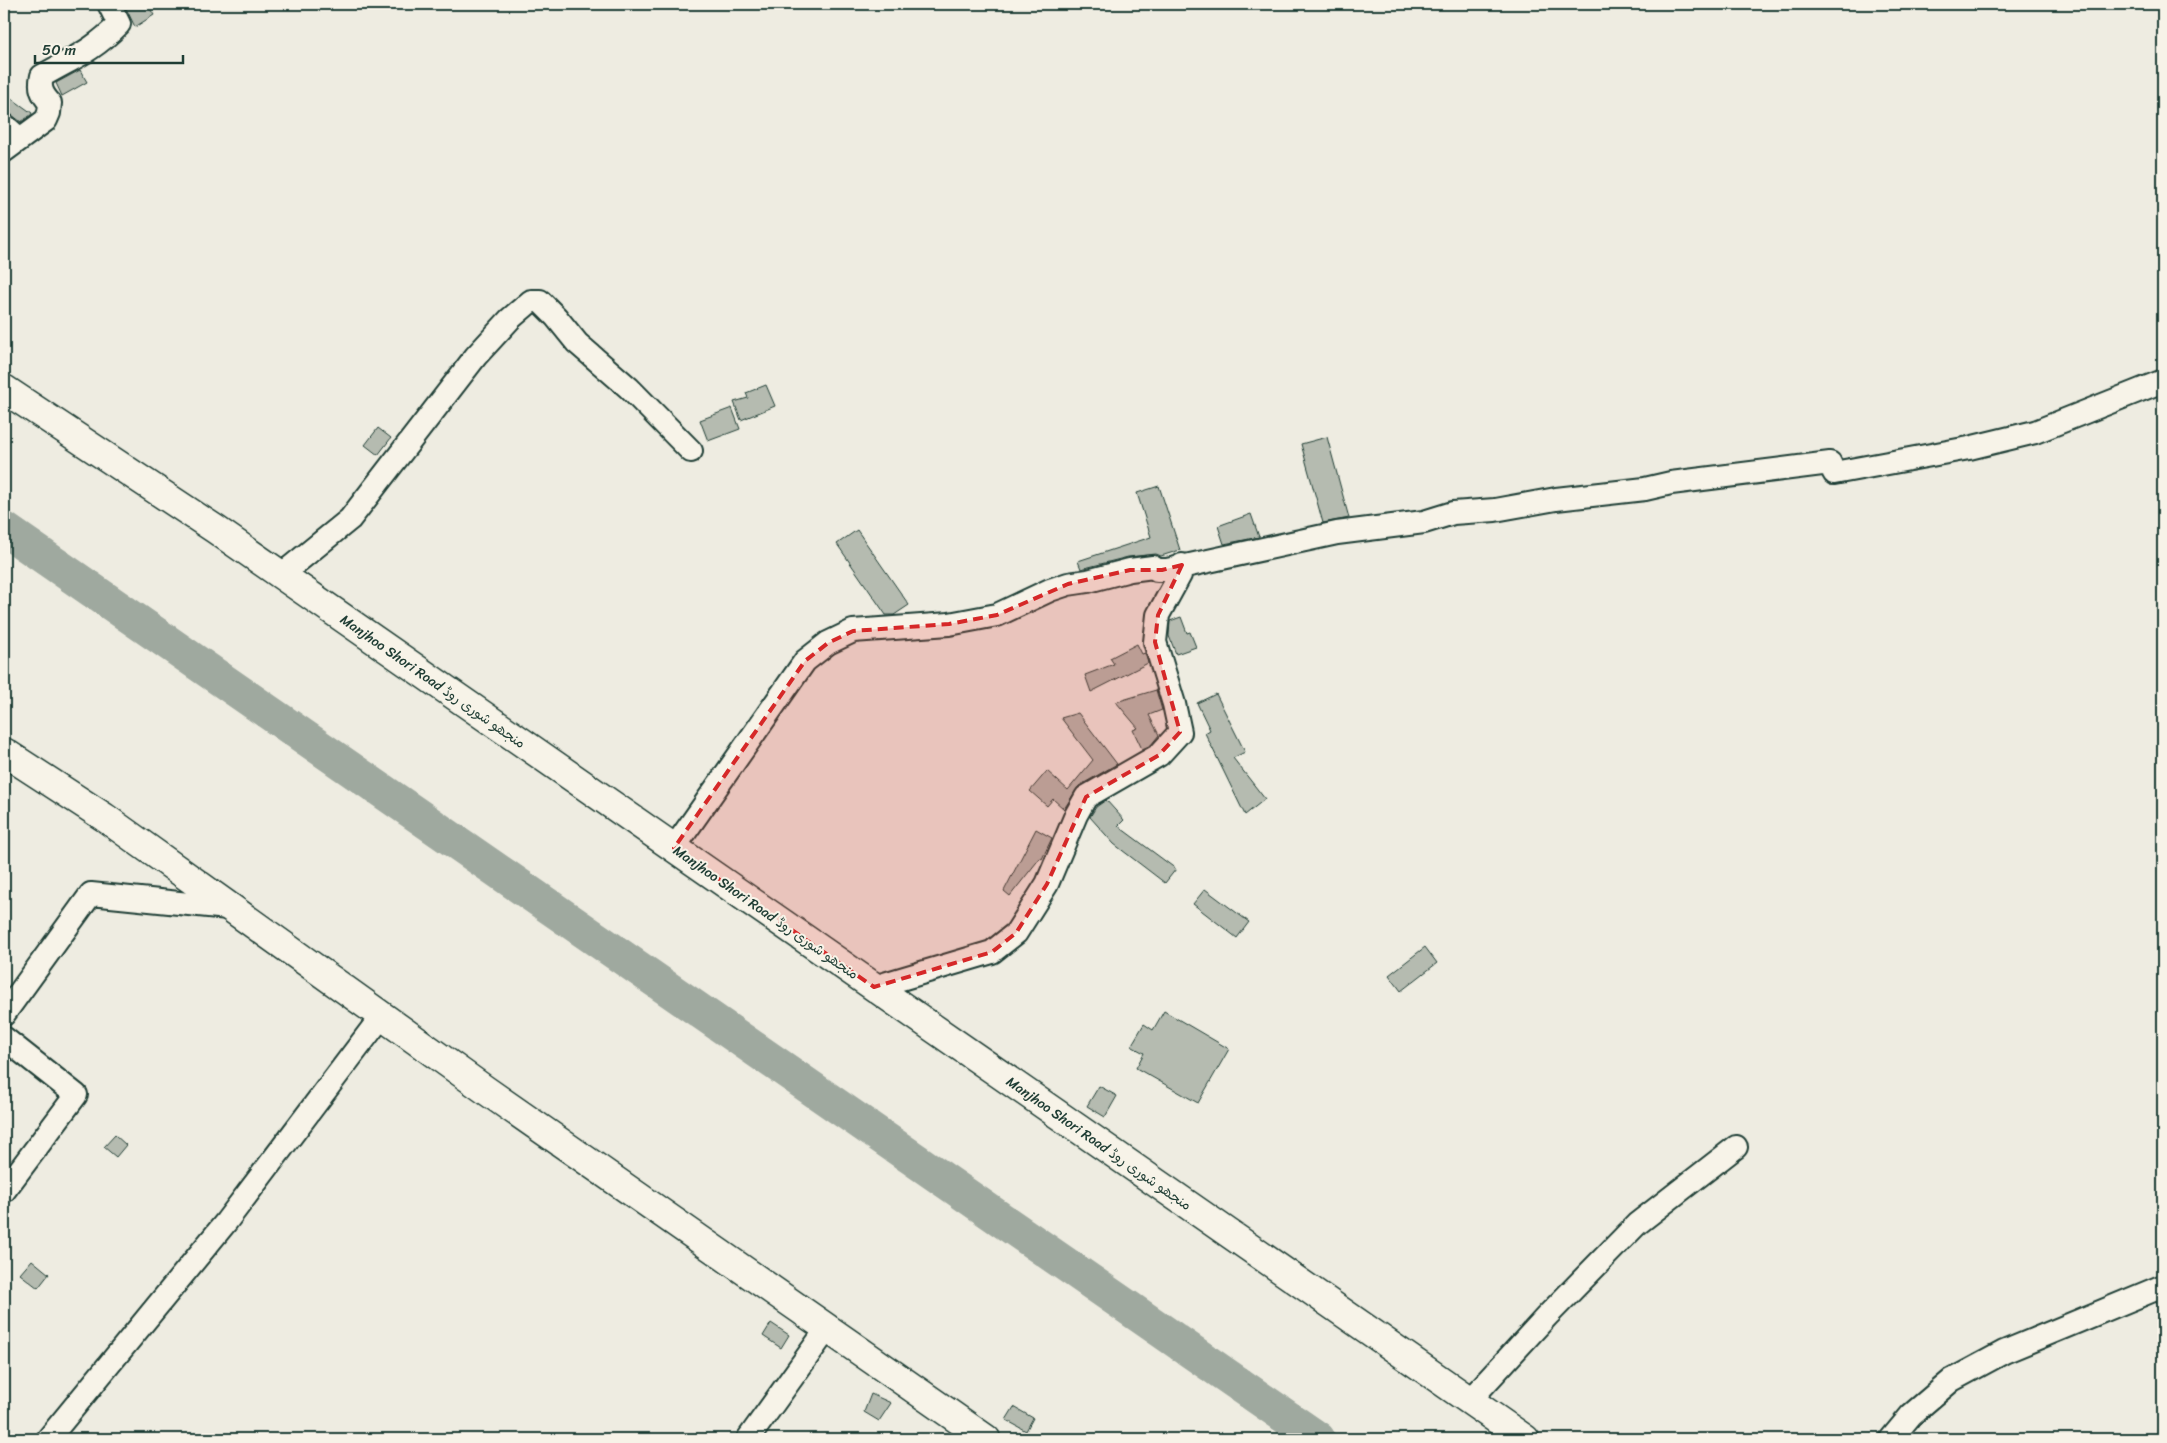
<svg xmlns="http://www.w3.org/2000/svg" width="2167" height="1443" viewBox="0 0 2167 1443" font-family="Sriracha,'Playpen Sans Arabic',sans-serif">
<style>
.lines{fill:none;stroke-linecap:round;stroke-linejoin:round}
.river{stroke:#9fa99f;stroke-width:35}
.building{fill:#b5bbb0;stroke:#1f3d34}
.street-casing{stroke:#1f3d34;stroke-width:26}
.secondary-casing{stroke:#1f3d34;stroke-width:31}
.street{stroke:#f7f3e8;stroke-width:22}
.secondary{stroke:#f7f3e8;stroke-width:28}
.marked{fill:#d62828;fill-opacity:0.2;stroke:#d62828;stroke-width:4;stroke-dasharray:10 6;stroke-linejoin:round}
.labels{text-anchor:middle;stroke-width:4;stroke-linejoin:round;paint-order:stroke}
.street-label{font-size:14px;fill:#1f3d34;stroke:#f7f3e8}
</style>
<rect width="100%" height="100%" fill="#eeece1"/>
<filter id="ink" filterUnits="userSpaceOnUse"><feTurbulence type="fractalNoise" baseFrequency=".02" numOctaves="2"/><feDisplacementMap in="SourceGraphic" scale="10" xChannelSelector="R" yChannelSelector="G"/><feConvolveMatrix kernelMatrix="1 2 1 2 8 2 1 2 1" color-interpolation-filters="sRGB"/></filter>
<g filter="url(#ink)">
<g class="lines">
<path class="river" d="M4,529L1318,1439"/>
</g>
<path class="building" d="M124,4H147L154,15L135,27Z
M80,70L87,82L62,96L56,83Z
M4,93L32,113L31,115L21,122L12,115L4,112Z
M766,385L775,406L741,420L734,402L748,398L746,393Z
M732,408L740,429L708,441L700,420Z
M378,428L391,438L378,455L365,445Z
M1327,437L1349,518L1323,523L1301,444Z
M1159,486L1180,550L1161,556L1156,554L1128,557L1081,569L1078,561L1151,537L1137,493Z
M1251,514L1259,537L1224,544L1218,526Z
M857,530L909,605L894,615H886L837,544Z
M1181,617L1187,633L1190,632L1196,647L1176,654L1169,636L1170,621Z
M1137,644L1142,654L1145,653L1148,663L1091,692L1085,675L1114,664L1110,658Z
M1156,690L1162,710L1149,715L1159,735L1151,745L1142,749L1133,730L1138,728L1116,702Z
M1216,694L1245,752L1233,758L1265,799L1245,815L1205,733L1210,730L1197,703Z
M1078,713L1117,764L1079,786L1064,809L1053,799L1047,806L1030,791L1047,771L1068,790L1093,760L1061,718Z
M1106,800L1124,820L1118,826L1176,869L1165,883L1114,844L1090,817L1096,807Z
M1036,829L1052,838L1042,859L1040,858L1010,896L1004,891Z
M1205,889L1249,922L1237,938L1193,904Z
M1425,947L1437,963L1401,991L1389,975Z
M1164,1011L1229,1049L1198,1103L1136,1068L1144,1053L1131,1046L1144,1024L1153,1030Z
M1099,1086L1117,1096L1105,1117L1087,1106Z
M115,1135L126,1145L116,1157L104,1147Z
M32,1260L49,1274L38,1288L20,1274Z
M771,1323L789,1335L781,1348L763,1336Z
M871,1394L891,1403L879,1421L864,1412Z
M1014,1407L1033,1418L1026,1431L1006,1420Z"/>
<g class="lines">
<defs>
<path id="street" d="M4,125L20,139
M4,151L46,120L49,113L50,103C42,94 39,88 42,76C73,58 93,51 119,24L109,4
M281,575L350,519L476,356L510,319L531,301H540L556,317L577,343L629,388L691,451
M674,848L805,661L828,643L853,631L949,624L997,615L1050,590L1068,584L1088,581L1130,570L1153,567L1157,570H1167L1337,533L1424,522L1453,513L1495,510L1556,499L1645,489L1671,483L1830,463L1834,473L1969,448L2035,432L2163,381
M874,987L992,952L1016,933L1047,884L1076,815L1086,797L1159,755L1180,732L1174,704L1155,642L1158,615L1180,575L1182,565
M4,1014L91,894L228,908
M4,1038L76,1095L4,1191
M1469,1401L1547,1316L1637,1224L1736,1147
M48,1439L226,1222L381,1017
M748,1439L827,1329
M1891,1439L1911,1415L1952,1380L2004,1352L2163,1286"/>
<path id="secondary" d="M4,389L215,529L1525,1439
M4,752L104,817L484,1089L986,1439"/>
</defs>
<use href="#street" class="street-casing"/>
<use href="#secondary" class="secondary-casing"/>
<use href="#street" class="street"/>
<use href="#secondary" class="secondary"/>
</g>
</g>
<path class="marked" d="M1182,565L1158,615L1155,642L1180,732L1159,755L1086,797L1047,884L1016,933L992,952L874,987L674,848L805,661L828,643L853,631L949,624L997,615L1068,584L1130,570H1162Z"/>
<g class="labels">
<g class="street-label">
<text transform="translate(433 681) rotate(35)" y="5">Manjhoo Shori Road منجھو شوری روڈ</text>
<text transform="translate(766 912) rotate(35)" y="5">Manjhoo Shori Road منجھو شوری روڈ</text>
<text transform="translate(1099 1143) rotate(35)" y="5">Manjhoo Shori Road منجھو شوری روڈ</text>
</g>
</g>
<rect width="2167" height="1443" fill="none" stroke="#f7f3e8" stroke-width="20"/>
<rect x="10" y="10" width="2147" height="1423" fill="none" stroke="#1f3d34" stroke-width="2" filter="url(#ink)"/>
<path d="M35 55v8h148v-8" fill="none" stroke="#1f3d34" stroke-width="2.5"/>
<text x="42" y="55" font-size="15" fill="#1f3d34" stroke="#f7f3e8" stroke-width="4" paint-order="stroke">50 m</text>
</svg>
